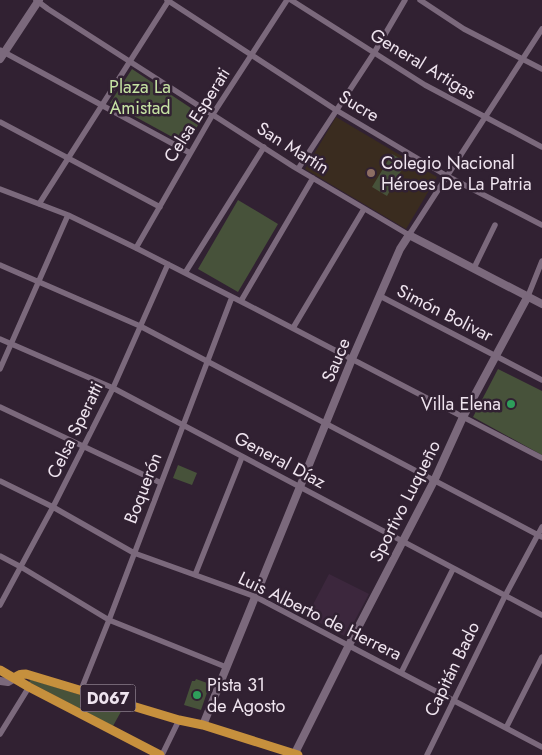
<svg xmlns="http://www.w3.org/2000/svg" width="542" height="755" viewBox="0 0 542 755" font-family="Jost,sans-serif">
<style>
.built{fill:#3c273d}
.education{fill:#3a2c1f}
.green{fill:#47523a}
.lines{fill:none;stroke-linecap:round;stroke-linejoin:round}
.minor{stroke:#7b697c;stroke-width:5.5}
.tertiary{stroke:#7b697c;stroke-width:8}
.primary{stroke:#c6903d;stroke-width:9}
.education-dot{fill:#8d6e63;stroke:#312132;stroke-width:2}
.leisure-dot{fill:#2e9e5b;stroke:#312132;stroke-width:2}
.labels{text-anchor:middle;stroke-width:5;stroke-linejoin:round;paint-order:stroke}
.shield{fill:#312132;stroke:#b6aab6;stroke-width:1}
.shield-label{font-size:16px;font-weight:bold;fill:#efe4ef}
.street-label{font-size:18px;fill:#efe4ef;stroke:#312132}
.park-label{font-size:18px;fill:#c6e3a3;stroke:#312132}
.poi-label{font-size:18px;fill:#efe4ef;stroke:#312132;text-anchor:start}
</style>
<rect width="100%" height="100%" fill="#312132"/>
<path class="built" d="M329,574L369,594L346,637L307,616Z"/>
<path class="education" d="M336,117L437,177L406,229L305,169Z"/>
<path class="green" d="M132,69L203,116L187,145L110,103Z
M392,154L406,162L387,196L372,187Z
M238,200L278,224L238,292L198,269Z
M498,369L542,391V455L473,417Z
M178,465L197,473L192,485L173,478Z
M196,679L210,684L201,710L184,705L192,681H195Z
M30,680H32L123,708L113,726L31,683L29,682Z"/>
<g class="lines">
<path class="minor" d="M36,0L48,9L294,167L409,235L542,29
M167,0L336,110L447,176L542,225
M291,0L425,85L542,147
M420,0L464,29L542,69
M0,50L190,153
M0,122L160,207
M298,169L374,53L405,0
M0,189L68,215L136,248L244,303L542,458
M39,204L169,0
M136,248L213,114L287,0
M0,265L140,326L542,537
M474,268L495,225
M185,273L264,147
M380,296L542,380
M528,296L542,261
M241,301L313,178
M293,328L364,209
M0,339L113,388L542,615
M0,369L68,215
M0,407L161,483
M0,481L53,507L134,553L256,597L542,747
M0,556L21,567L109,620L226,667
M195,575L242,457
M0,605L53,507L113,388L168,264
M401,673L453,569
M81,690L109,620L232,297
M506,728L542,657
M0,734L29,687
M162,755L179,720
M427,755L505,596L542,527"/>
<path class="tertiary" d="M0,59L39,0
M0,681L8,682L15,678
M203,725L352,359L400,249L409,235L542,304
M294,755L349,645L434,481L463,417L528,296"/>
<path class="primary" d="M0,670L29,687L160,755
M15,678C18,674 21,674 26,674L179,720L203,725L298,755"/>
</g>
<circle class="education-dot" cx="371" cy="173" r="5"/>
<g class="leisure-dot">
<circle cx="511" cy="404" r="5"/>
<circle cx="197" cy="695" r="5"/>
</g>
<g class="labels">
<rect class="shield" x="80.5" y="684.5" width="55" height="27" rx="4"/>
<g class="shield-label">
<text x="108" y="704">D067</text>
</g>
<g class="street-label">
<text transform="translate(423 64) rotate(31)" y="6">General Artigas</text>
<text transform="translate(359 106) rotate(31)" y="6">Sucre</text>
<text transform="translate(197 115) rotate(-58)" y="6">Celsa Esperati</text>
<text transform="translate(293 148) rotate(32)" y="6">San Martín</text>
<text transform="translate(445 313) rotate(27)" y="6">Simón Bolivar</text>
<text transform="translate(336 360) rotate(-67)" y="6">Sauce</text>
<text transform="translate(75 430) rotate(-64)" y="6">Celsa Speratti</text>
<text transform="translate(280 460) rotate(28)" y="6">General Díaz</text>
<text transform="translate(143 488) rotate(-69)" y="6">Boquerón</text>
<text transform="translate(405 501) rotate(-63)" y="6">Sportivo Luqueño</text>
<text transform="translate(320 616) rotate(26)" y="6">Luis Alberto de Herrera</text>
<text transform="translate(452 669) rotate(-64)" y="6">Capitán Bado</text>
</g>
<g class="park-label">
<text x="140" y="93">Plaza La<tspan x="140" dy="21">Amistad</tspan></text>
</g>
<g class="poi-label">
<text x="381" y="169">Colegio Nacional<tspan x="381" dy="21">Héroes De La Patria</tspan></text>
<text x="501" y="410" text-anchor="end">Villa Elena</text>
<text x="207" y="691">Pista 31<tspan x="207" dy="21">de Agosto</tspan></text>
</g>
</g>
</svg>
